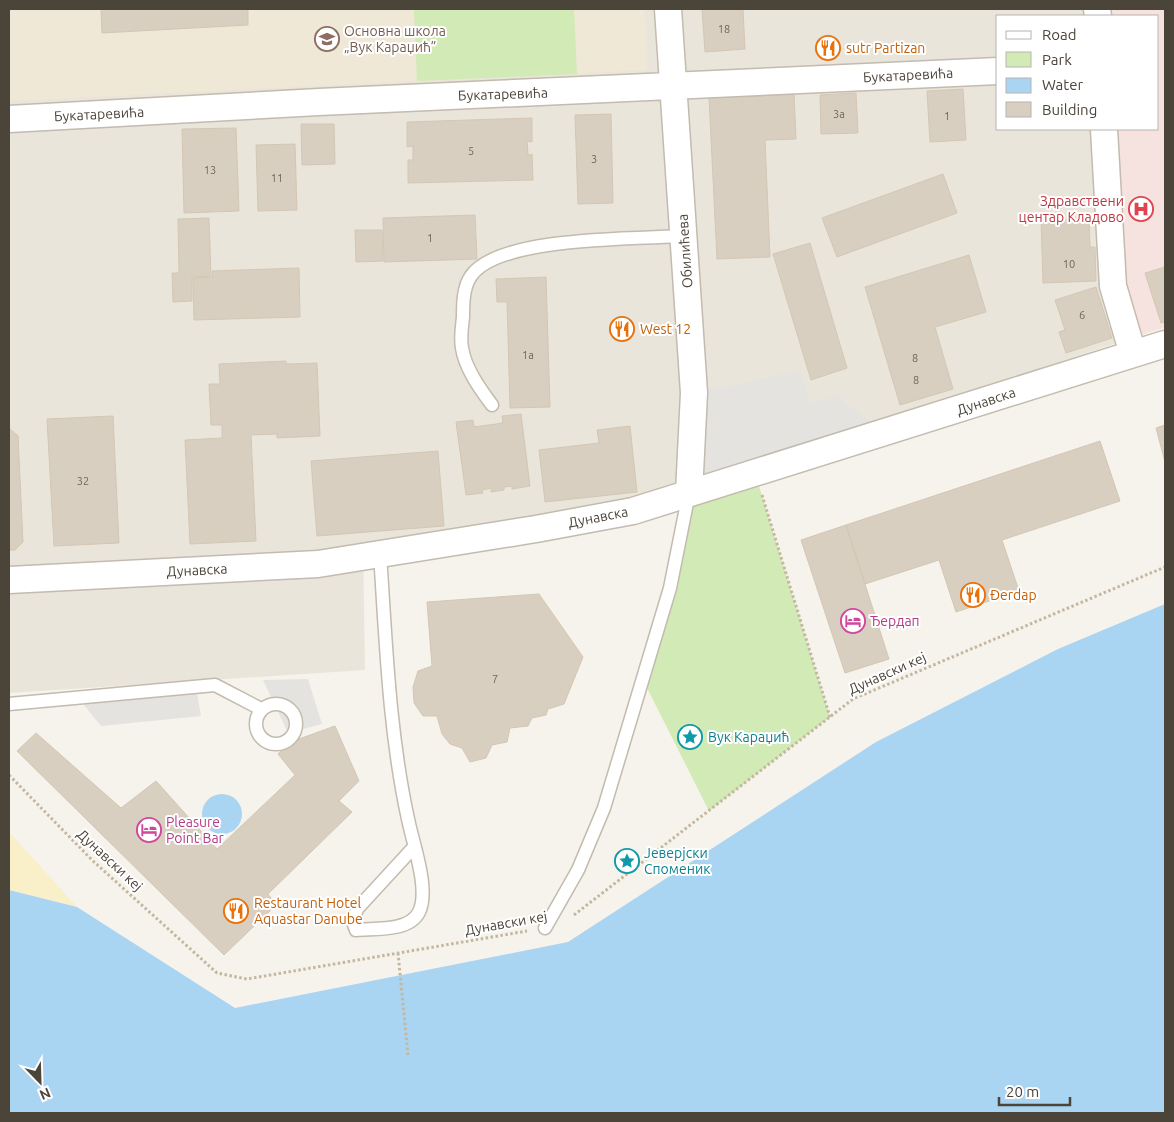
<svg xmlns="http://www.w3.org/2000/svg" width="1174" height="1122" viewBox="0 0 1174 1122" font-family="Ubuntu,sans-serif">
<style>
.residential{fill:#eae5da;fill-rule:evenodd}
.education{fill:#efe8d6}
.medical{fill:#f6e3e0}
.green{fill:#d2eab5}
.sand{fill:#f9efc9}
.parking{fill:#e5e3e0}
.water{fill:#a9d4f2}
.building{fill:#d8cfc1;stroke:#d3c7b4}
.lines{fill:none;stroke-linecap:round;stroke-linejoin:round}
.service-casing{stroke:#c2bbae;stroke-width:15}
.minor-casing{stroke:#c2bbae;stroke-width:29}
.path{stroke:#c4b79f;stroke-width:3;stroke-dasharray:2.5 2.5;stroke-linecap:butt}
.service{stroke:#fff;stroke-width:12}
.minor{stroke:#fff;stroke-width:26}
.labels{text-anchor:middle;stroke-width:4;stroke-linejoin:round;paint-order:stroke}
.number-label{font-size:11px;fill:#6e675b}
.education-label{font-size:14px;fill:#785e54;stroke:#fff;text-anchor:start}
.food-label{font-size:14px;fill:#c56008;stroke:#fff;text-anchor:start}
.street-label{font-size:14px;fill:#4b4439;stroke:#fff}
.health-label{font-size:14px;fill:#be3a42;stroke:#fff;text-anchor:end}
.hotel-label{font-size:14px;fill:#b23c85;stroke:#fff;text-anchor:start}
.culture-label{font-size:14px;fill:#0d838f;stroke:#fff;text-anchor:start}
</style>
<rect width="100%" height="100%" fill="#f6f3ec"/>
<path class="residential" d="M9,9H1165V327L644,498L363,547L365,670L9,693ZM998,16H1158V129H998Z"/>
<path class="education" d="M9,9H644L647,70L9,101Z"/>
<path class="medical" d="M1105,9H1165V327L1136,336L1126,314L1112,129H1158V16H1106Z"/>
<path class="green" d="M414,9H574L577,74L417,81Z
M759,486L830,717L709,811L643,680L686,508Z"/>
<path class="sand" d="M9,832L77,907L9,890Z"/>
<path class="parking" d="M799,371L811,403L835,395L885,433L690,493L694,393Z
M308,679L322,724L288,733L263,680Z
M196,687L201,716L101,726L79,699Z"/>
<path class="water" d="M1165,604V1113H9V890L77,907L235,1008L568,942L876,742L1058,649Z
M202 814a20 20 0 1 1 40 0a20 20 0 1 1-40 0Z"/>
<path class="building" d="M101,9H248V25L102,33Z
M702,9H743L745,49L705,52Z
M835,39L836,56L821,57L820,40Z
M963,89L966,140L930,142L927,91Z
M856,93L858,133L821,134L820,95Z
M794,94L796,139L765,140L770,257L717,259L709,98Z
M611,114L613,203L578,204L575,115Z
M532,118V142L527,141L528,155L532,154L533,180L408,183V160H413V146L407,147V122Z
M301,124H334L335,164L302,165Z
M236,128L239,211L184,213L182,129Z
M295,144L297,210L258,211L256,145Z
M943,174L957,213L837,257L822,218Z
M475,215L477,259L384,262L383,218Z
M1089,217L1090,247H1095L1096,281L1043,283L1041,219Z
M209,218L211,276L192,277V301L173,302L172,273H179L178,219Z
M355,230H382L383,261L356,262Z
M810,243L847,368L811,380L773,254Z
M969,255L986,312L935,327L953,389L900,405L865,287Z
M1165,267V322L1161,323L1145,273Z
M299,268L300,317L194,320L193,278L213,277L212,271Z
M546,277L550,407L510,408L507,302H497L496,279Z
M1096,287L1112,338L1066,353L1059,332L1065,330L1055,300Z
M286,361V364L317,363L320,436L277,438V434L251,435L256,541L190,544L185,440L222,438V425H211L209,384H220L219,364Z
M521,414L530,486L512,489V486L504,487V490L491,492V488L482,490L483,493L466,495L456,422L473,420L474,427L503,423L502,416Z
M113,416L119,543L54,546L47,419Z
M1165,425V462L1156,428Z
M630,426L637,492L545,502L539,450L599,443L597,430Z
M9,428L18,436L23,542L15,550H9Z
M1100,441L1120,501L1002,540L1019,591L956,612L939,560L865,584L846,525Z
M438,451L444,526L317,536L311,461Z
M846,525L889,659L845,673L801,540Z
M539,594L583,657L564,704L548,709L546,715L532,718L528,726L510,728L507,742L492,745L486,758L470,762L462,748L450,744L442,734L437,716H423L414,703L413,687L418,671L432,666L427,602Z
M335,726L359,781L339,801L352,812L268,894L276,905L224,955L17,751L36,733L121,808L156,781L217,849L295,775L278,754L288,743Z"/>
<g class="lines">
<defs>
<path id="service" d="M492,405C480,389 465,368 462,348C460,338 462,327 463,317C463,305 463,287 471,276C498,236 637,239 684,236
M380,554C386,643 389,732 408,819C413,844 430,890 419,912C409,932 375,928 356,930L353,922L357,909L414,847
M9,704L215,685L261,709
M256 724a20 20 0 1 1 40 0a20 20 0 1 1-40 0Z
M545,928L578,870L604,808L670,588L689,493"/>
<path id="minor" d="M668,9L694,393L689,493
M1097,9L1098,16
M9,119L319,102L998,71
M1104,129L1113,286L1133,354
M9,580L318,564L536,529L633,511L1165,344"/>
</defs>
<use href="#service" class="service-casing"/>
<use href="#minor" class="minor-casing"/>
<path class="path" d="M762,495L830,717
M9,775L93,861L217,973L247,979L527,931
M574,915L853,699L1165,567
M398,953L408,1055"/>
<use href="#service" class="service"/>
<use href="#minor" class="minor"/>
</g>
<defs>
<symbol id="school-ring" viewBox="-11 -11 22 22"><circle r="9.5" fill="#fff" stroke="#8d6e63" stroke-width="1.5"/><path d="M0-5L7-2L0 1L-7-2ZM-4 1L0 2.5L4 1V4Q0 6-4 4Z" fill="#8d6e63"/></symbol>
<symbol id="restaurant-ring" viewBox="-11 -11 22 22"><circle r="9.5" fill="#fff" stroke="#e8710a" stroke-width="1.5"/><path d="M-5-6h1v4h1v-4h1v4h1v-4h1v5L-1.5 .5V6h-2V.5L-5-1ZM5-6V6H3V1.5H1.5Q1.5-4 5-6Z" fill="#e8710a"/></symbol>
<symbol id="hospital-ring" viewBox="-11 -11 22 22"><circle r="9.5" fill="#fff" stroke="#e0444e" stroke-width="1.5"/><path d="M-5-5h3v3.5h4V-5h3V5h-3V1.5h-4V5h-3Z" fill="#e0444e"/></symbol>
<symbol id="hotel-ring" viewBox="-11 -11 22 22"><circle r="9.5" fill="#fff" stroke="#d1479c" stroke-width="1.5"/><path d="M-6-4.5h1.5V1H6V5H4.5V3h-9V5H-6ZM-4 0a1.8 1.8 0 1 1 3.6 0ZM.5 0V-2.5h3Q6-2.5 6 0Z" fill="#d1479c"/></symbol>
<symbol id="sight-ring" viewBox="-11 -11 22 22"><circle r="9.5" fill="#fff" stroke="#0f9aa8" stroke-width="1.5"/><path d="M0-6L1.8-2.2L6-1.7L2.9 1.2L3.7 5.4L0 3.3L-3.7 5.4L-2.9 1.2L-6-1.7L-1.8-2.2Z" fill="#0f9aa8"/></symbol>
</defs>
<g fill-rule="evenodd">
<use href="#school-ring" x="313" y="25" width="28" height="28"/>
<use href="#restaurant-ring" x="814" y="34" width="28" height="28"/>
<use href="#hospital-ring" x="1127" y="195" width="28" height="28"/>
<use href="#restaurant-ring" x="608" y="315" width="28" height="28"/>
<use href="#restaurant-ring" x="959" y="581" width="28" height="28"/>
<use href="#hotel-ring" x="839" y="607" width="28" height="28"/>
<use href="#sight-ring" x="676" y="723" width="28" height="28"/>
<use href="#hotel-ring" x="135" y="816" width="28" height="28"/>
<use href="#sight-ring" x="613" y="847" width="28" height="28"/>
<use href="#restaurant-ring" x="222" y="897" width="28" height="28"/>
</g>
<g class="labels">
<g class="number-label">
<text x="724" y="33">18</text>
<text x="839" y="118">3a</text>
<text x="947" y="120">1</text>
<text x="471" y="155">5</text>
<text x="594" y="163">3</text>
<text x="210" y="174">13</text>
<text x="277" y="182">11</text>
<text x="430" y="242">1</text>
<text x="1069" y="268">10</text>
<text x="1082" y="319">6</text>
<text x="528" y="359">1a</text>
<text x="915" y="362">8</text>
<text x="916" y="384">8</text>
<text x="83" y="485">32</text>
<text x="495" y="683">7</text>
</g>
<g class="education-label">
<text x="344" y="36">Основна школа<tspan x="344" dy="16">„Вук Караџић”</tspan></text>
</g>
<g class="food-label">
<text x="846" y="53">sutr Partizan</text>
<text x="640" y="334">West 12</text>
<text x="990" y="600">Đerdap</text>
<text x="254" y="908">Restaurant Hotel<tspan x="254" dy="16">Aquastar Danube</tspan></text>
</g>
<g class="street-label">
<text transform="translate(908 75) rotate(-3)" y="5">Букатаревића</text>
<text transform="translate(503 94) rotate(-2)" y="5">Букатаревића</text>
<text transform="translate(99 114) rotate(-3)" y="5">Букатаревића</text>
<text transform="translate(685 251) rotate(-94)" y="5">Обилићева</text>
<text transform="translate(986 401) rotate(-18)" y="5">Дунавска</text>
<text transform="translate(598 517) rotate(-11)" y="5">Дунавска</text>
<text transform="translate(197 570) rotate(-3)" y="5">Дунавска</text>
<text transform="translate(887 673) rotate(-24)" y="5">Дунавски кеј</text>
<text transform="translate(110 860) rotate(43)" y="5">Дунавски кеј</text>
<text transform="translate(506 923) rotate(-10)" y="5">Дунавски кеј</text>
</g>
<g class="health-label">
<text x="1124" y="206">Здравствени<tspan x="1124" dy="16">центар Кладово</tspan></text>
</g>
<g class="hotel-label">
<text x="870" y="626">Ђердап</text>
<text x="166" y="827">Pleasure<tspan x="166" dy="16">Point Bar</tspan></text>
</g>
<g class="culture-label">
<text x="708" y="742">Вук Караџић</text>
<text x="644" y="858">Јеверјски<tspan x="644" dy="16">Споменик</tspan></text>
</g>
</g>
<rect width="1174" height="1122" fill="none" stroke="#4b4439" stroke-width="20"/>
<rect x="996" y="15" width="162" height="115" fill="#ffffff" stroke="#b7b4b0"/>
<rect x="1006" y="31" width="25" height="8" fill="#ffffff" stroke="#b7b4b0"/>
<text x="1042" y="40" font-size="15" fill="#4b4439">Road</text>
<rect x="1006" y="52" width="25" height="15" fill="#d2eab5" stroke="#b7b4b0"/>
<text x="1042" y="65" font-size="15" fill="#4b4439">Park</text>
<rect x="1006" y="78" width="25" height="15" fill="#a9d4f2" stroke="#b7b4b0"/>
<text x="1042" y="90" font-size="15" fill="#4b4439">Water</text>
<rect x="1006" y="102" width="25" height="15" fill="#d8cfc1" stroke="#b7b4b0"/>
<text x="1042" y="115" font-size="15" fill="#4b4439">Building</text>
<g transform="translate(40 1082) rotate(157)" stroke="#ffffff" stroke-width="4" paint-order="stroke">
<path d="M0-4L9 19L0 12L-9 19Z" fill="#4b4439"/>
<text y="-8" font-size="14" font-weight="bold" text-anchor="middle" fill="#4b4439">N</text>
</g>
<path d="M999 1097v8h71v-8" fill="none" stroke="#4b4439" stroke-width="2.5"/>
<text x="1006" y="1097" font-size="15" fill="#4b4439" stroke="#ffffff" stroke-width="4" paint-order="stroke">20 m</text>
</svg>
